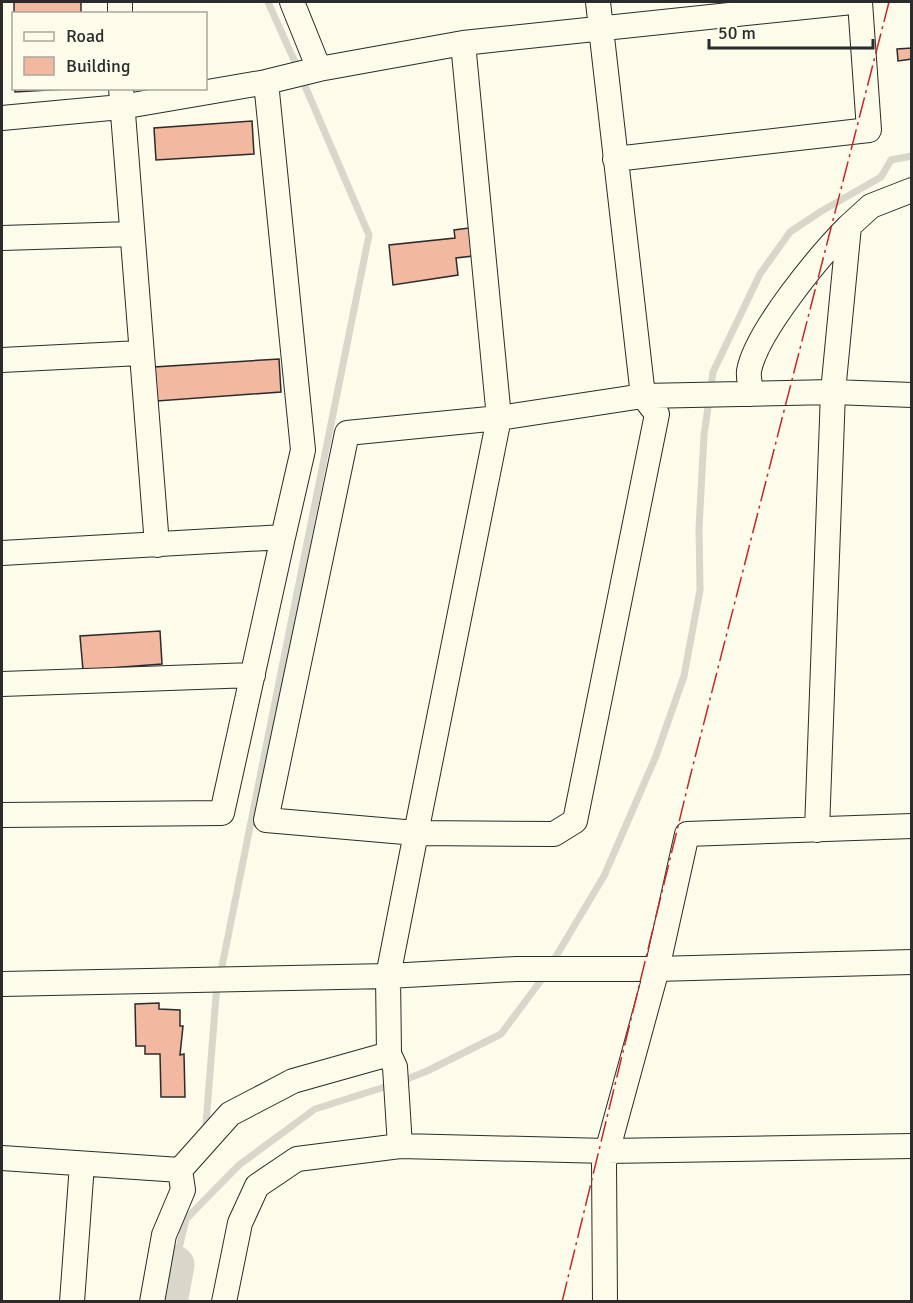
<svg xmlns="http://www.w3.org/2000/svg" width="913" height="1303" viewBox="0 0 913 1303" font-family="Signika,sans-serif">
<style>
.lines{fill:none;stroke-linecap:round;stroke-linejoin:round}
.stream{stroke:#d8d7c9;stroke-width:7}
.river{stroke:#d8d7c9;stroke-width:39}
.building{fill:#f2b8a0;stroke:#2b2b2b;stroke-width:1.5}
.minor-casing{stroke:#2b2b2b;stroke-width:26}
.minor{stroke:#fdfbea;stroke-width:24}
.power{stroke:#c62828;stroke-width:1.5;stroke-dasharray:21 4.5 3 4.5;stroke-linecap:butt}
</style>
<rect width="100%" height="100%" fill="#fdfbea"/>
<g class="lines">
<path class="stream" d="M268,2L298,69
M552,963L604,876L656,756L684,676L700,590L699,528L704,435L713,372L760,274L790,232L820,212L881,177L891,160L912,156
M402,1081L427,1071L501,1034L545,975
M206,1124L216,996L369,235L302,79
M175,1265L186,1219L239,1165L315,1109L391,1085"/>
<path class="river" d="M168,1302L175,1265"/>
</g>
<path class="building" d="M14,2H81V14H14Z
M912,48V59L898,61L897,49Z
M15,88H84L15,92Z
M252,121L254,154L156,160L154,128Z
M469,228L473,256L456,258L458,275L393,285L389,245L455,238L454,230Z
M279,359L281,392L157,401L154,367Z
M160,631L162,664L83,670L80,636Z
M159,1003V1009L180,1010V1026H183L180,1055L184,1054L185,1097H161L160,1054H145V1046H136L135,1004Z"/>
<g class="lines">
<defs>
<path id="minor" d="M120,2V14
M292,2L319,69
M598,2L643,396L833,392L849,226L871,206L912,190
M266,82L303,450L283,537
M121,88L157,545
M2,118L121,107L266,82L319,69L463,43L852,2
M615,159L869,130L860,2
M2,238L131,234
M2,360L140,353
M751,394C751,387 748,378 749,371C756,332 820,255 849,226
M2,553L283,537L222,813L2,815
M2,684L253,675
M817,830L833,392L912,395
M2,984L388,976L516,969H657L912,962
M389,1054L388,976L416,833L554,834L575,821L657,414L643,396L499,418L416,833L266,820L347,433L499,418L463,43
M400,1146L607,1151L912,1146
M2,1158L180,1170L230,1114L293,1081L389,1054L395,1067L400,1146L297,1159L257,1186L240,1223L224,1302
M72,1302L82,1164
M152,1302L164,1235L183,1190L180,1170
M605,1302L604,1163L657,969L687,834L912,826"/>
</defs>
<use href="#minor" class="minor-casing"/>
<use href="#minor" class="minor"/>
<path class="power" d="M562,1302L690,777L889,2"/>
</g>
<rect width="913" height="1303" fill="none" stroke="#2b2b2b" stroke-width="6"/>
<rect x="12" y="12" width="195" height="78" fill="#fdfbea" stroke="#a9a89e" stroke-width="1.5"/>
<rect x="24" y="32" width="30" height="9" fill="#fdfbea" stroke="#a9a89e" stroke-width="1.5"/>
<text x="66" y="42" font-size="18" fill="#2b2b2b">Road</text>
<rect x="24" y="57" width="30" height="18" fill="#f2b8a0" stroke="#a9a89e" stroke-width="1.5"/>
<text x="66" y="72" font-size="18" fill="#2b2b2b">Building</text>
<path d="M709 39v9h164v-9" fill="none" stroke="#2b2b2b" stroke-width="3"/>
<text x="718" y="39" font-size="18" fill="#2b2b2b" stroke="#fdfbea" stroke-width="4.5" paint-order="stroke">50 m</text>
</svg>
